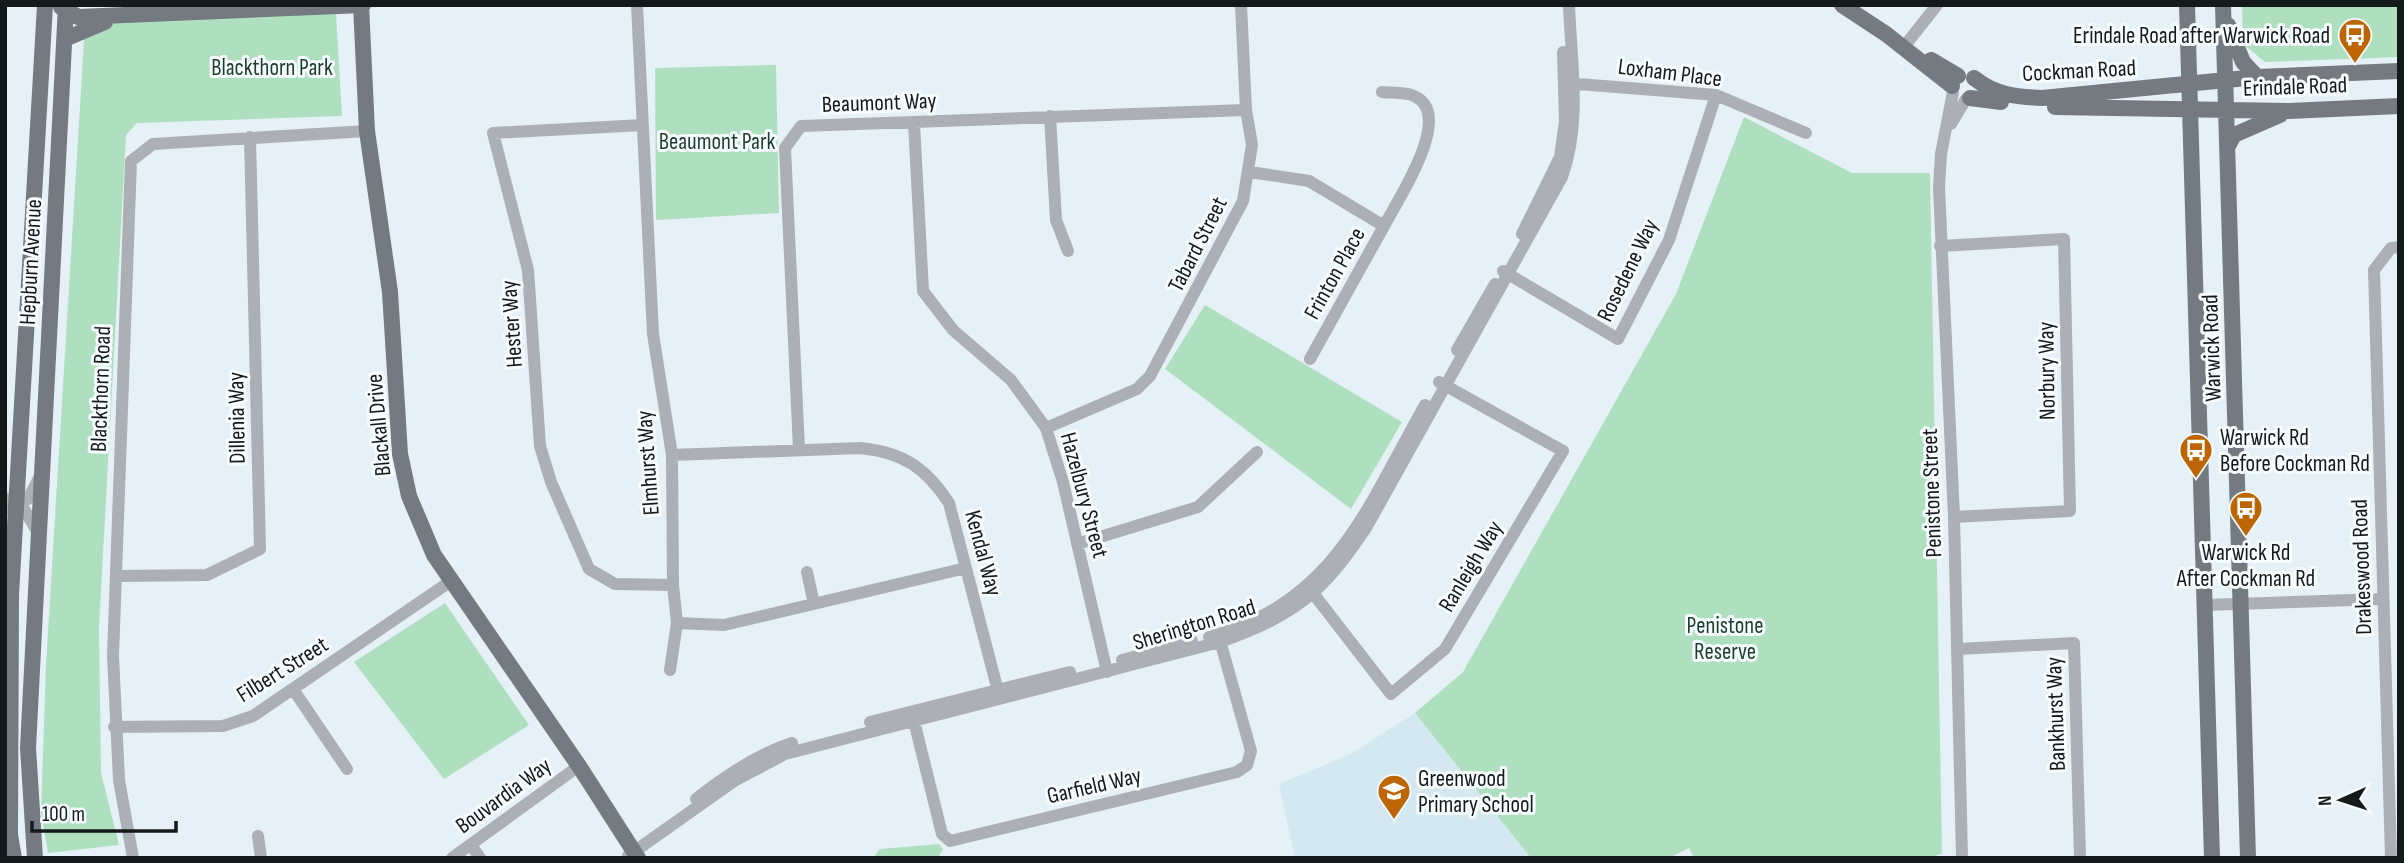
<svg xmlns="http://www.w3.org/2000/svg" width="2404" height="863" viewBox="0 0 2404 863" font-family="'Sofia Sans Condensed',sans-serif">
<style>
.built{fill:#d3e8f0}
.green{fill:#aee0bf}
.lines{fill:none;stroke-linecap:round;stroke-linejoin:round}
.minor{stroke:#acafb3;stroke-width:12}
.major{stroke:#757a81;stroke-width:16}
.labels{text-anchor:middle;stroke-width:6;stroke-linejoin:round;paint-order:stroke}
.poi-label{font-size:23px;fill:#14191a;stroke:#f8fdff;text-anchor:start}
.park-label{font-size:23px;fill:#1a3d28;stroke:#f8fdff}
.street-label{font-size:23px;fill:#14191a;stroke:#f8fdff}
</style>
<rect width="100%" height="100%" fill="#e5f1f6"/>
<path class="built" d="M1415,713L1531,858H1295L1279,784L1351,754Z"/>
<path class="green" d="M2242,5H2399V57L2265,62L2243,44Z
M336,13L342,116L137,123L126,135L99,627L101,773L119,845L48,853L41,812L46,665L85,24Z
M776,65L779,213L656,220L655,68Z
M1744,117L1852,173H1930L1942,854L1926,858H1694L1689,848L1669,858H1531L1415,713L1463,672L1676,294Z
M1205,305L1402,422L1351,509L1165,369Z
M445,603L529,725L444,779L354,662Z
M939,844L943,849L938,858H873L880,849Z"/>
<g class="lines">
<path class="minor" d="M637,5L653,334L672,455L673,585L677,623L724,625L966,568
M1903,48L1937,5
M1566,83L1716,95L1806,133
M1382,92C1391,93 1406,92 1414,96C1456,114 1397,201 1384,226
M1953,92L1941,154L1939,187L1954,517L1962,858
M1050,116L1056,220L1068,251
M914,123L923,291L953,330L1011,380L1046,428L1063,482L1107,672
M1951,124L1966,99
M643,125L493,133L528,270L540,446L551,482L589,569L615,584L673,585
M1250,172L1309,181L1384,226L1310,359
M1522,234L1560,157L1565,121L1563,52
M1940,246L2064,239L2070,511L1954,517
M1503,271L1618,339L1669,240L1716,95
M1457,350L1495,284
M1046,428L1137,389L1150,376L1243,201L1252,145L1246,110L1241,5
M799,449L785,148L801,126L1246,110
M672,455L860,448C903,452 926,468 949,503L999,695
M5,498L24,509L38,533
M5,510L28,499L39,478
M1077,544L1198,507L1257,452
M807,572L814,604
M117,576L207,575L260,549L250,137
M1309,588L1391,694L1445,649L1563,451L1439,382
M2206,605L2383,599
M1209,637C1335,602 1366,509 1425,405
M1958,649L2074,643L2080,858
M1122,660L1192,641
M670,670L677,623
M293,689L347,769
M912,713L942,834L950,841L1237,772L1247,765L1251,751L1219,637
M870,722L1070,672
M114,727L223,726L253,716L451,581
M696,799C725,776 757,754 792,743
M258,836L261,858
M471,845L480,858
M628,856L734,781L785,754L1220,642C1295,615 1322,594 1366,528L1562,177C1582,121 1571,63 1569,5
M133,858L119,780L113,656L131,161L153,144L367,131
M452,858L579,766
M2391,858L2374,270L2391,248L2399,247"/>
<path class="major" d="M361,5L367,131L390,292L400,454L409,496L434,555L579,766L638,858
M1842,5L1886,34L1952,86
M2187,5L2212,858
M2223,5L2248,858
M61,7L78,17L363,5
M2228,25L2243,62L2257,77
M65,39L105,22
M1931,60L1958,76
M1974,78C1995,95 2016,97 2042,98L2257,77L2399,71
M1970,98L2001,102
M2055,107L2289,111L2399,106
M2228,146L2234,135L2280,115
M14,858L10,835L11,595L45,5
M35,858L28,748L66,5"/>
</g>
<defs>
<symbol id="bus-pin" viewBox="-11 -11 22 30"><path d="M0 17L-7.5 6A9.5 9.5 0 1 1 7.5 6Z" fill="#bd6501" stroke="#f8fdff"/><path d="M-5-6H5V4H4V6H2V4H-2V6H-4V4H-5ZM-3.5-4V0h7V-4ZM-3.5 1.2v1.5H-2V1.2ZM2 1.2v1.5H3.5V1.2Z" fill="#fff"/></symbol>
<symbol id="school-pin" viewBox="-11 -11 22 30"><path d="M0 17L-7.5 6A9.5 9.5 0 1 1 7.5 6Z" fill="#bd6501" stroke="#f8fdff"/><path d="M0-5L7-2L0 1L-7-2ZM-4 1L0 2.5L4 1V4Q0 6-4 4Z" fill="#fff"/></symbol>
</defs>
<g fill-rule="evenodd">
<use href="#bus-pin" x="2336" y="16" width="38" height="52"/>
<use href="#bus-pin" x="2177" y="431" width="38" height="52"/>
<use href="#bus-pin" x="2227" y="489" width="38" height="52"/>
<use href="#school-pin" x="1375" y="772" width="38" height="52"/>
</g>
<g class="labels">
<g class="poi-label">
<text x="2330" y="43" text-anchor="end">Erindale Road after Warwick Road</text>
<text x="2220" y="445">Warwick Rd<tspan x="2220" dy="26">Before Cockman Rd</tspan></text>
<text x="2246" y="560" text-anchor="middle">Warwick Rd<tspan x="2246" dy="26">After Cockman Rd</tspan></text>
<text x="1418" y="786">Greenwood<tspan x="1418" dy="26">Primary School</tspan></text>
</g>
<g class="park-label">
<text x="272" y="75">Blackthorn Park</text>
<text x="717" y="149">Beaumont Park</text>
<text x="1725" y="633">Penistone<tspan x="1725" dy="26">Reserve</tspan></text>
</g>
<g class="street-label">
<text transform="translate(2079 70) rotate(-3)" y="8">Cockman Road</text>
<text transform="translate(1670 72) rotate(7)" y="8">Loxham Place</text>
<text transform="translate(2295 86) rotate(-2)" y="8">Erindale Road</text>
<text transform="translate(879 102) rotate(-2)" y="8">Beaumont Way</text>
<text transform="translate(1197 244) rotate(-63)" y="8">Tabard Street</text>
<text transform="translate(30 262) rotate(-87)" y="8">Hepburn Avenue</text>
<text transform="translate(1627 270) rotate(-64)" y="8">Rosedene Way</text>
<text transform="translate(1334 273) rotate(-61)" y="8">Frinton Place</text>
<text transform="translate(511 324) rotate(-94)" y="8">Hester Way</text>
<text transform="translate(2211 348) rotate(-92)" y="8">Warwick Road</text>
<text transform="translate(2046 371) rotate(-91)" y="8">Norbury Way</text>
<text transform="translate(100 389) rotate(-88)" y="8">Blackthorn Road</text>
<text transform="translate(236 418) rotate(-91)" y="8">Dillenia Way</text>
<text transform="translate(378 425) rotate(-95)" y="8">Blackall Drive</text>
<text transform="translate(647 463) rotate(-94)" y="8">Elmhurst Way</text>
<text transform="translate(1931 493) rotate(-92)" y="8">Penistone Street</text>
<text transform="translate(1085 495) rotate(75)" y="8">Hazelbury Street</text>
<text transform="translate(984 553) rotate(75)" y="8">Kendal Way</text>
<text transform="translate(1470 566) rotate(-59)" y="8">Ranleigh Way</text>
<text transform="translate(2361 567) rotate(-92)" y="8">Drakeswood Road</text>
<text transform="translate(1194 624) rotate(-17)" y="8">Sherington Road</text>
<text transform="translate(282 669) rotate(-32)" y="8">Filbert Street</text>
<text transform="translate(2055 714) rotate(-92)" y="8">Bankhurst Way</text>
<text transform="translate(1094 785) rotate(-13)" y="8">Garfield Way</text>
<text transform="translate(503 795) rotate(-36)" y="8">Bouvardia Way</text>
</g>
</g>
<rect width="2404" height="863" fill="none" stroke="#14191a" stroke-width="14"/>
<g transform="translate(2341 800) rotate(267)" stroke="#f8fdff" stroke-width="5" paint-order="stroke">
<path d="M0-5L12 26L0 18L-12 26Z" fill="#14191a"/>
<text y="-10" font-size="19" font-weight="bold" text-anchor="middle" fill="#14191a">N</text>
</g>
<path d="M32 821v10h144v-10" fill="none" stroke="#14191a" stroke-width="3.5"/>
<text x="42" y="821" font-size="21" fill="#14191a" stroke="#f8fdff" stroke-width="5" paint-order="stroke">100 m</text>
</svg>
